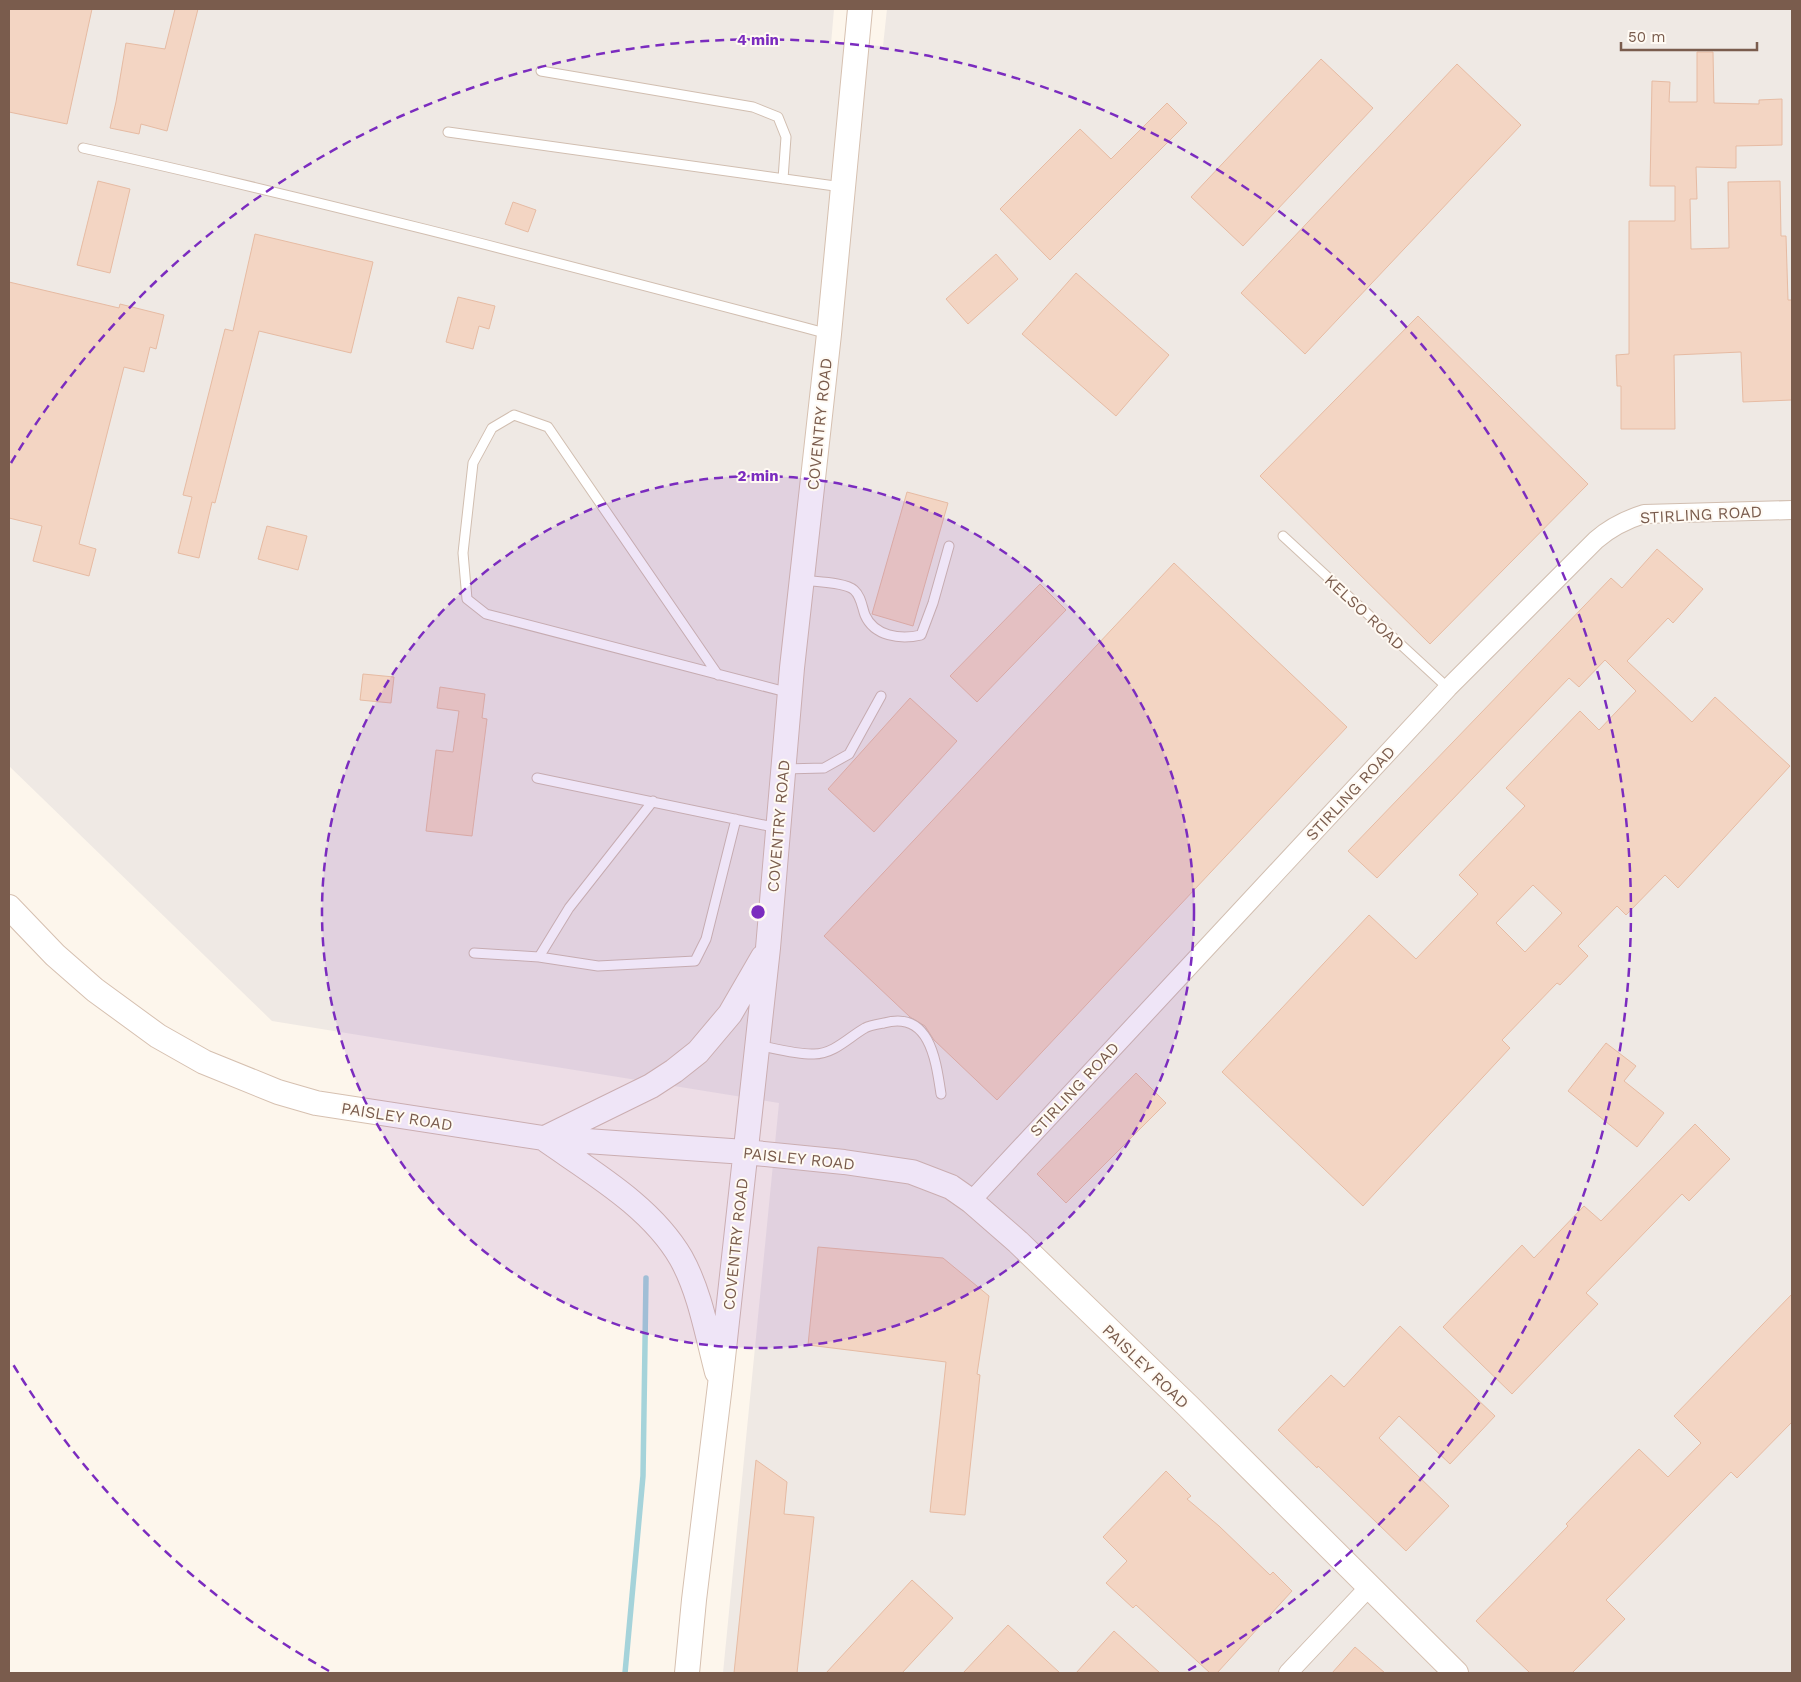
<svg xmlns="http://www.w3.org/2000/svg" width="1801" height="1682" viewBox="0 0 1801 1682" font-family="'Work Sans',sans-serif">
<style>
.industrial{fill:#efe9e4}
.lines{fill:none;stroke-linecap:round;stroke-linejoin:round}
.stream{stroke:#a5d3da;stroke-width:5.5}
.building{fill:#f3d5c3;stroke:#e6bba3;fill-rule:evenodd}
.lane-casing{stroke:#d1beb0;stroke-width:11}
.street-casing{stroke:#d1beb0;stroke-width:20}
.secondary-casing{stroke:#d6c0b0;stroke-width:26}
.lane{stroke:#fff;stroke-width:9}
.street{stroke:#fff;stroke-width:18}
.secondary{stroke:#fff;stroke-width:24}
.ring{fill:none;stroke:#7b2cbf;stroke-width:2.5;stroke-dasharray:9 6}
.labels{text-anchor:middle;stroke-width:4;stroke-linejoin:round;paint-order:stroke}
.street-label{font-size:16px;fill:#7a5c4d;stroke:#fffaf3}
.centre{fill:#7b2cbf;stroke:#fffaf3;stroke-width:2.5}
.ring-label{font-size:15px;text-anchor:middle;font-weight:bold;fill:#7b2cbf;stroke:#fffaf3;stroke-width:4;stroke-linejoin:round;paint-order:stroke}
</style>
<rect width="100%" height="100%" fill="#fdf6ec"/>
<path class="industrial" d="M9,9H834L831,44L883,46L887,9H1792V1673H723L779,1103L272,1021L9,766Z"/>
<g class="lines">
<path class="stream" d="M625,1673L643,1476L646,1278"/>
</g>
<path class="building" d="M9,9H92L67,124L9,112Z
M175,9H198L167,131L141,124L139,134L110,128L116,102L126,43L165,49Z
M1697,52H1713L1714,103L1759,104V100L1782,99V145L1736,146V168L1696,167L1697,199H1690L1691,249L1729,248L1728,182L1780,181L1781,236H1786L1788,300H1792V400L1743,402L1741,352L1674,355L1675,429H1621V386H1617L1616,355L1629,354V221H1675V186H1650L1652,81L1670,82L1669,102H1697Z
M1321,59L1373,108L1243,246L1191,197Z
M1457,64L1521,125L1305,354L1241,293Z
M1167,103L1187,123L1050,260L1000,209L1080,129L1111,159Z
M98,181L130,189L110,273L77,265Z
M513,202L536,210L528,232L505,224Z
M255,234L373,262L351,353L259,331L215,503L212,502L199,558L178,553L192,497L183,495L225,329L233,331Z
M996,254L1018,279L968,324L946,299Z
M1076,273L1169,355L1116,416L1022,334Z
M9,282L119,308L120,304L164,315L156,349L150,347L144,372L124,367L79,544L96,549L89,576L33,561L42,526L9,518Z
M458,297L495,306L489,329L479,326L473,349L446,342Z
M1418,316L1588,484L1430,644L1260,476Z
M907,492L948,503L913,626L872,614Z
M267,526L307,536L298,570L258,559Z
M1657,549L1703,589L1673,623L1668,618L1627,661L1692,722L1715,697L1790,766L1678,888L1665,875L1626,915L1617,906L1578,946L1588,956L1560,985L1557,983L1502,1040L1510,1048L1363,1206L1222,1072L1369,915L1416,959L1478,894L1459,875L1525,806L1506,788L1580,711L1599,730L1636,691L1605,660L1579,687L1569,678L1377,878L1348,851L1611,578L1622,588ZM1533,885L1562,913L1525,952L1496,923Z
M1174,563L1347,727L997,1100L934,1040L925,1026L910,1017L824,936Z
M1040,584L1066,610L977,702L950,676Z
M363,674L394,677L391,703L360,700Z
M440,687L485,694L482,718L487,719L472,836L426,831L436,750L453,752L459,711L437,708Z
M910,698L957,741L874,832L828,789Z
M1606,1043L1636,1066L1624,1081L1664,1113L1637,1147L1568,1091Z
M1136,1073L1166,1103L1066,1203L1037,1174Z
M1695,1124L1730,1159L1689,1201L1682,1194L1586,1293L1598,1304L1512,1394L1443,1327L1522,1245L1534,1258L1584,1206L1601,1221Z
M818,1247L943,1258L989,1296L977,1374L980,1375L965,1515L930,1512L946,1362L808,1345Z
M1792,1294V1422L1737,1478L1731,1472L1606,1600L1625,1619L1572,1673H1530L1476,1621L1568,1526L1566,1524L1639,1449L1668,1477L1701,1443L1674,1416Z
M1400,1326L1495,1416L1450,1464L1399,1416L1379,1438L1449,1506L1406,1551L1318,1466L1317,1468L1278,1430L1331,1375L1344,1387Z
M756,1460L787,1482L784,1514L814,1517L797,1673H734Z
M1166,1471L1191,1496L1187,1499L1219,1526L1270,1575L1273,1572L1292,1591L1217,1673H1210L1136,1605L1133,1608L1106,1583L1127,1561L1103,1537Z
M912,1580L953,1618L902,1673H826Z
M1008,1625L1060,1673H963Z
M1114,1631L1160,1673H1076Z
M1355,1647L1385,1673H1332Z"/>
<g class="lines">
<defs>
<path id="lane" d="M541,71L753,107L778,117L786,137L783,179
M448,132L842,187
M83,148C333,203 581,269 829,334
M1283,536L1448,688
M802,580C815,582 845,582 854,590C861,596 862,607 865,615C874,636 900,640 921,635L933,603L949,546
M718,675L548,427L514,415L492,428L473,463L463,553L467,599L486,614L790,693
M784,769L824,768L849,754L881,696
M537,778L778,828
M474,953L539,957L569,908L653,801
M539,957L598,966L695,961L706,939L736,819
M757,1045C773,1048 799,1055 814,1054C834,1054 849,1037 865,1028C870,1025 878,1024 884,1023C930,1010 936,1061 941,1094"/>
<path id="street" d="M971,1201L1448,688L1596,540C1611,527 1625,520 1644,514L1792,510
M1288,1673L1370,1586"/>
<path id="secondary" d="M9,907L55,955L95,990L158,1036L204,1062L278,1092L316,1103L543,1138L745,1152L844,1162L912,1172L951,1187L971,1201L1018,1242L1188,1406L1456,1673
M543,1138C591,1172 651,1206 681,1258C700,1292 707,1334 717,1372
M545,1138L651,1086L674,1071L698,1052L730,1014L763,957
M687,1673L694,1600L720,1385L768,948L792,668L829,334L860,9"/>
</defs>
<use href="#lane" class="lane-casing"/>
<use href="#street" class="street-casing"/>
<use href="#secondary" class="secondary-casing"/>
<use href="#lane" class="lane"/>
<use href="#street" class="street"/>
<use href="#secondary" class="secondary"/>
</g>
<circle cx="758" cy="912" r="436" fill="#7b2cbf" fill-opacity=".12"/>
<g class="ring">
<circle cx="758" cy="912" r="436"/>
<path d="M329 1671A872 872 0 0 1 11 1361M11 463A872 872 0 1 1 1187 1671"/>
</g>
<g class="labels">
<g class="street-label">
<text transform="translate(819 424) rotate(-84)" y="6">COVENTRY ROAD</text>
<text transform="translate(1701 514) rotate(-3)" y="6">STIRLING ROAD</text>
<text transform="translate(1365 612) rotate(43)" y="6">KELSO ROAD</text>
<text transform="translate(1350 793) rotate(-47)" y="6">STIRLING ROAD</text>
<text transform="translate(778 826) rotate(-85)" y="6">COVENTRY ROAD</text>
<text transform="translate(1074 1089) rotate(-47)" y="6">STIRLING ROAD</text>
<text transform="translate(397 1116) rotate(9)" y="6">PAISLEY ROAD</text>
<text transform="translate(799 1158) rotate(6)" y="6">PAISLEY ROAD</text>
<text transform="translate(735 1244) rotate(-84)" y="6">COVENTRY ROAD</text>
<text transform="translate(1146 1366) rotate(44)" y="6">PAISLEY ROAD</text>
</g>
</g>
<circle cx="758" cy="912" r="8" class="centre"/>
<g class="ring-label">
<text x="758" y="45">4 min</text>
<text x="758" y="481">2 min</text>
</g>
<rect width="1801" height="1682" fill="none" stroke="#7a5c4d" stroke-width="20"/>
<path d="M1621 42v8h136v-8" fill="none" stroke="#7a5c4d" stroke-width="2.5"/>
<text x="1628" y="42" font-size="15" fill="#7a5c4d" stroke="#fffaf3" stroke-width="4" paint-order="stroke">50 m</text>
</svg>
